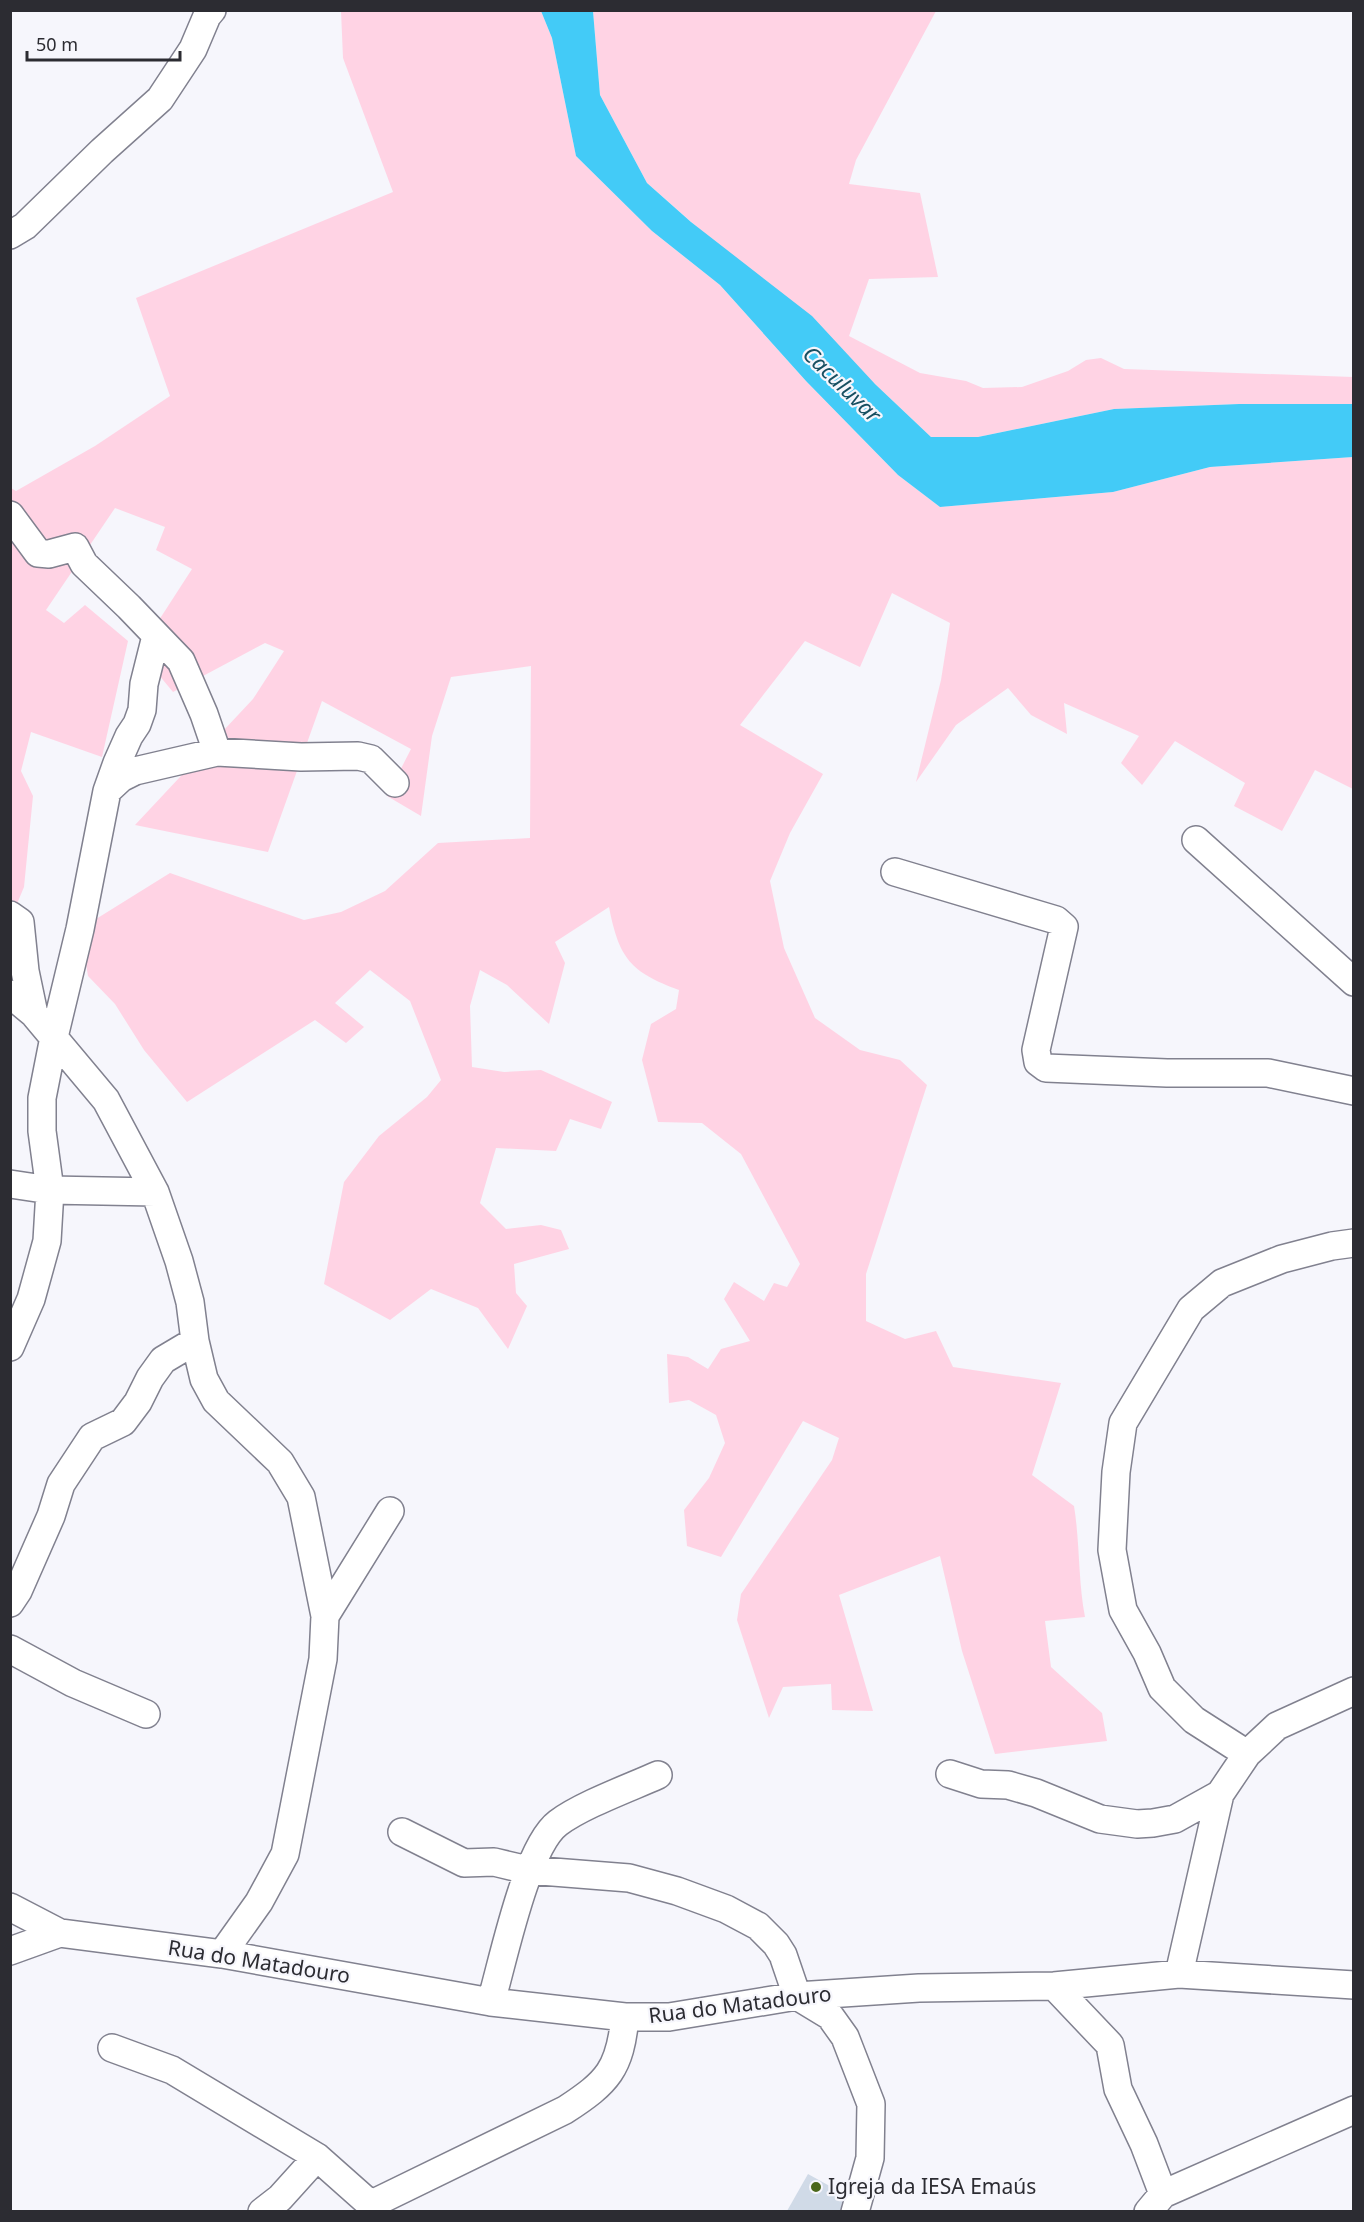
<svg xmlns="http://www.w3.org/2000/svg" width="1364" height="2222" viewBox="0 0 1364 2222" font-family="'Noto Sans',sans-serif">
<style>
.green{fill:#ffd3e4}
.water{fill:#43cbf7}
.building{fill:#d0dae7}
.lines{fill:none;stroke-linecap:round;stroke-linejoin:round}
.minor-casing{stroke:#81818f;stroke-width:30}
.minor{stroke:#fff;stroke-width:27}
.poi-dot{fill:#4a671a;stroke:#f6f6fc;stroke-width:2}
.labels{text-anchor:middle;stroke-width:4.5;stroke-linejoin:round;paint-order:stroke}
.street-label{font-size:21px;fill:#2c2c32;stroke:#f6f6fc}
.poi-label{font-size:21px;fill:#2c2c32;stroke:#f6f6fc;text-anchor:start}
.water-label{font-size:22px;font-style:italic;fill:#174f61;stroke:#f6f6fc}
</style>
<rect width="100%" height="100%" fill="#f6f6fc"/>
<path class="green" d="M341,11H541L552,38L576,156L652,231L720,285L806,381L898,475L940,507L1113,492L1210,467L1353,457V789L1315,770L1282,831L1234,806L1245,783L1175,741L1142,785L1121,763L1139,736L1064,703L1067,734L1031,715L1008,688L956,725L916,782L941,680L950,623L892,593L860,667L805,641L740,725L823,774L790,833L770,881L784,948L815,1018L860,1050L900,1060L927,1085L866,1274V1321L905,1339L936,1331L953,1367L1061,1383L1032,1475L1074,1506C1080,1543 1078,1580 1085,1617L1045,1621L1051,1667L1102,1713L1107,1741L995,1754L962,1651L940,1556L839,1595L873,1711L832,1710L831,1684L783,1687L769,1718L737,1620L741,1594L832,1460L839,1438L803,1421L721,1557L687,1546L684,1510L709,1478L725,1443L716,1415L689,1400L669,1403L667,1354L688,1357L708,1369L721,1349L750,1341L724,1299L734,1282L764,1301L774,1283L787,1287L800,1264L741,1154L702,1123L658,1122L642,1060L651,1024L676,1009L679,990C630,972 619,958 609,907L555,942L565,963L549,1024L507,985L480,970L470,1006L472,1067L504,1072L541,1070L612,1102L601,1129L570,1119L556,1151L496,1148L480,1203L506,1229L541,1225L561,1230L569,1249L514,1264L516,1293L527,1306L508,1349L478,1308L431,1289L390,1320L324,1284L344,1182L379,1136L427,1097L441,1080L410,1001L370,970L335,1003L364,1027L346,1043L315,1020L187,1102L144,1050L115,1004L88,976L80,929L170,873L304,920L341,912L385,891L438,843L530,838L531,666L451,677L432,736L421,816L387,796L411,749L322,701L268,852L135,825L253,699L284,651L265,643L173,692L139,651L192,569L156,550L165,527L115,508L46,610L64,623L85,605L128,641L102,757L31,732L21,771L33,796L24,887L11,918V488L16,491L95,446L170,396L136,298L393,192L343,58Z
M593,11H936L856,160L849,184L920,193L938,277L869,279L849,336L920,373L966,381L983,388L1022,387L1068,371L1086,360L1101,358L1124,369L1353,377V404H1239L1114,409L978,437H931L875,384L647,183L600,95Z"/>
<path class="water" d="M541,11H593L600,95L647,183L691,222L812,316L875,384L931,437H978L1114,409L1239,404H1353V457L1210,467L1113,492L940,507L898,475L806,381L720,285L652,231L576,156L552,38Z"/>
<path class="building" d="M808,2174L844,2194L840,2211H787Z"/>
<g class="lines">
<defs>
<path id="minor" d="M10,235L25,226L102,151L160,99L193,49L207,16L212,10
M10,515L38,553L49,554L75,547L84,564L129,607L181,661L204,714L217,752
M107,791L117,763L129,736L137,724L142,710L144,684L156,636
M1196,840L1354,982
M895,872L1056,920L1064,927L1036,1050L1038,1062L1046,1068L1167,1073H1268L1354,1091
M10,915L20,922L25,971L34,1014
M10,994L34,1014L106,1100L155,1192L179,1261L190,1302L195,1341L204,1379L216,1401L280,1462L301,1497L325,1616
M10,1184L50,1190L155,1192
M10,1347L31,1299L47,1241L50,1190L42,1131V1098L54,1037L80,929L107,791L121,778L135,771L217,752L301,757L358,756L371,759L395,783
M10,1603L18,1591L51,1516L61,1484L92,1437L123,1422L138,1402L150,1378L163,1360L195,1341
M10,1649L73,1683L146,1714
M1247,1754L1194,1720L1162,1688L1147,1653L1123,1610L1112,1550L1116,1472L1123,1423L1191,1309L1222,1283L1282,1259L1332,1246L1354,1243
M950,1774L981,1784L1008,1785L1036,1793L1100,1819L1137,1824L1153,1823L1175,1819L1220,1794
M402,1832L464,1863L494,1862L528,1870L629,1878L677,1891L726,1909L758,1926L776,1944L783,1955L797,1996L830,2016L845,2037L871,2104L870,2158L855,2212
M10,1907L60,1933L222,1954L491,2002L625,2017H669L797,1996L919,1988L1054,1986L1179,1974L1354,1985
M10,1951L60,1933
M222,1954L259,1902L285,1854L323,1659L325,1616L390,1511
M1179,1974L1220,1794L1247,1754L1277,1726L1354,1691
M1054,1986L1110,2045L1118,2089L1144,2144L1163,2194
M491,2002C503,1961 526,1847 558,1823C582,1805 629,1788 658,1775
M112,2048L172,2070L317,2157L379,2212
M372,2204L565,2110C608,2082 620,2069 625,2017
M262,2212L280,2198L317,2157
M1148,2212L1163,2194L1354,2110"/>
</defs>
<use href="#minor" class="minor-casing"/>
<use href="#minor" class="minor"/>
</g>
<circle class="poi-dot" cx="816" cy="2187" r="6"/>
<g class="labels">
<g class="street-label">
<text transform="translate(259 1962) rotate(9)" y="7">Rua do Matadouro</text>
<text transform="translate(740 2005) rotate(-7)" y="7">Rua do Matadouro</text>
</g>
<g class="poi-label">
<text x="828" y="2194">Igreja da IESA Emaús</text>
</g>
<g class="water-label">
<text transform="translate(842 384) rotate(44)" y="8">Caculuvar</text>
</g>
</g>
<rect width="1364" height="2222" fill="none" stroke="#2c2c32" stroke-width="24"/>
<path d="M27 51v9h153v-9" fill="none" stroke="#2c2c32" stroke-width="3"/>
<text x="36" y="51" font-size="18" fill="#2c2c32" stroke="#f6f6fc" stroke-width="4.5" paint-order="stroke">50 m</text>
</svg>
